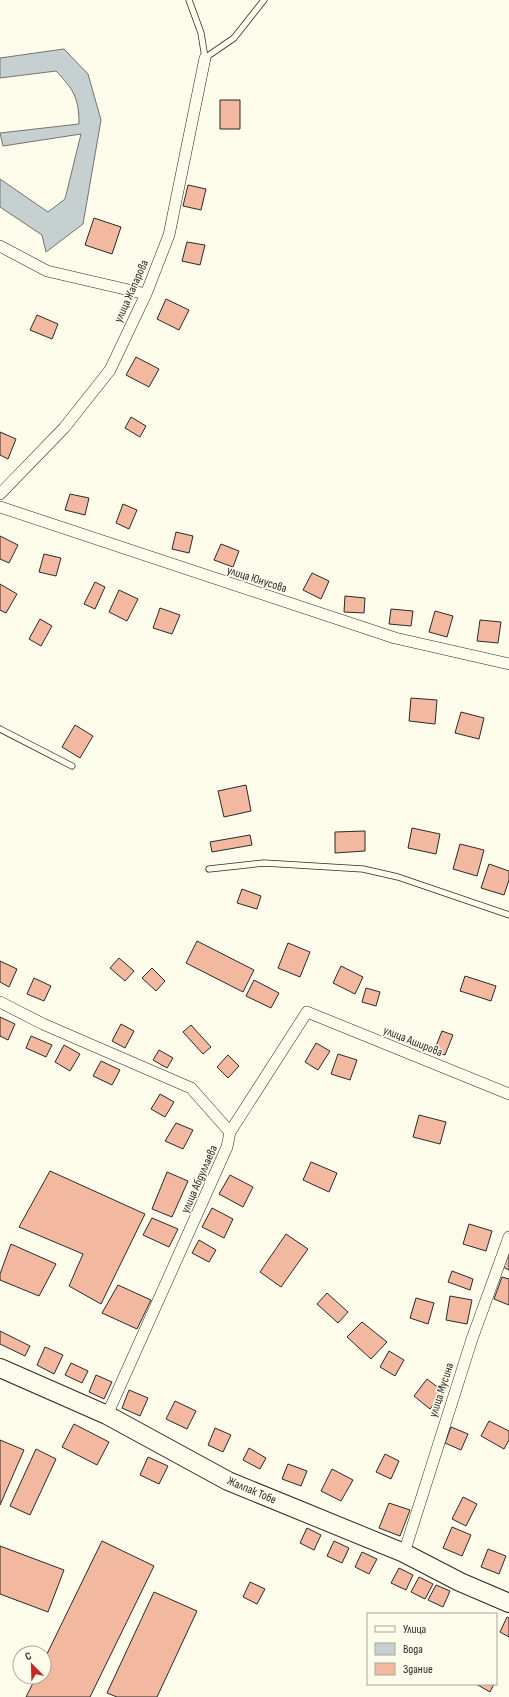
<svg xmlns="http://www.w3.org/2000/svg" width="509" height="1697" viewBox="0 0 509 1697" font-family="'Sofia Sans Condensed',sans-serif">
<style>
.water{fill:#c7d0d0;stroke:#74746e}
.building{fill:#f2b8a0;stroke:#2b2b2b}
.lines{fill:none;stroke-linecap:round;stroke-linejoin:round}
.lane-casing{stroke:#2b2b2b;stroke-width:7}
.street-casing{stroke:#2b2b2b;stroke-width:12}
.primary-casing{stroke:#2b2b2b;stroke-width:20}
.lane{stroke:#fdfbea;stroke-width:5.5}
.street{stroke:#fdfbea;stroke-width:11}
.primary{stroke:#fdfbea;stroke-width:18}
.labels{text-anchor:middle;stroke-width:3;stroke-linejoin:round;paint-order:stroke}
.street-label{font-size:12px;fill:#2b2b2b;stroke:#fdfbea}
</style>
<rect width="100%" height="100%" fill="#fdfbea"/>
<path class="water" d="M64,49L88,74L101,120L83,224L46,252L42,235L0,207V179L48,212L65,199L81,134L3,146L0,133L79,124C79,98 74,90 56,71L0,78V58Z"/>
<path class="building" d="M220,100H240V129H220Z
M188,185L206,189L201,210L183,206Z
M94,218L121,227L112,254L85,245Z
M187,242L205,245L200,265L182,261Z
M166,299L189,310L179,330L157,319Z
M37,315L58,324L52,339L30,330Z
M136,357L159,369L149,387L126,375Z
M131,417L146,426L140,437L125,428Z
M0,432L16,439L8,459L0,455Z
M70,494L89,498L85,515L65,510Z
M123,504L137,510L129,529L116,523Z
M176,532L193,536L189,553L172,549Z
M0,536L18,545L9,563L0,559Z
M221,544L239,551L233,567L214,560Z
M44,554L61,558L56,576L39,572Z
M312,573L329,581L321,599L303,590Z
M95,582L105,587L95,609L84,604Z
M0,584L17,594L6,613L0,610Z
M119,590L138,599L127,621L109,612Z
M345,596L365,598L364,613L344,612Z
M160,608L180,615L172,634L153,628Z
M391,609L413,611L411,626L389,624Z
M435,611L453,616L447,637L429,632Z
M40,619L52,626L41,646L29,639Z
M480,620L501,622L498,643L477,641Z
M411,698L437,700L435,724L409,721Z
M461,712L484,718L479,739L455,733Z
M75,725L93,736L80,758L62,747Z
M246,785L251,811L224,817L218,791Z
M412,828L440,834L436,854L408,848Z
M365,831V851L335,853V832Z
M250,835L252,845L212,852L210,842Z
M460,844L484,850L477,876L453,869Z
M489,864L509,871V880L504,895L481,888Z
M242,889L261,896L257,909L237,903Z
M197,941L254,970L243,992L186,963Z
M288,943L310,952L300,977L278,968Z
M119,958L134,971L125,981L110,968Z
M0,961L17,969L9,987L0,982Z
M341,966L363,977L355,994L333,983Z
M152,968L165,981L156,991L142,978Z
M465,976L496,986L491,1001L460,991Z
M34,978L51,986L44,1001L27,994Z
M254,980L279,993L271,1008L246,996Z
M366,988L380,992L376,1006L362,1002Z
M0,1017L15,1024L8,1040L0,1036Z
M121,1024L134,1031L125,1048L112,1041Z
M191,1025L211,1047L203,1054L183,1032Z
M442,1031L453,1035L445,1055L434,1051Z
M31,1036L52,1045L46,1057L26,1048Z
M316,1043L330,1051L318,1070L305,1062Z
M64,1045L80,1054L70,1071L55,1062Z
M159,1050L173,1058L167,1068L153,1060Z
M338,1054L357,1060L350,1080L331,1074Z
M228,1055L239,1066L228,1078L217,1067Z
M101,1061L120,1070L112,1085L93,1076Z
M160,1094L174,1102L165,1117L151,1109Z
M419,1115L446,1122L440,1144L413,1137Z
M176,1123L193,1130L183,1149L165,1141Z
M311,1162L337,1173L329,1192L303,1180Z
M50,1171L145,1214L101,1304L69,1286L83,1254L19,1227Z
M167,1172L188,1181L172,1217L152,1209Z
M230,1175L253,1187L243,1207L219,1194Z
M212,1208L233,1219L224,1238L202,1227Z
M152,1218L178,1229L169,1247L143,1235Z
M469,1224L492,1231L486,1251L463,1244Z
M286,1234L308,1249L281,1287L260,1272Z
M199,1240L216,1250L209,1262L192,1253Z
M11,1244L56,1264L39,1296L0,1280V1274Z
M509,1254V1270L503,1267Z
M452,1271L473,1279L470,1290L448,1282Z
M502,1277L509,1279V1305L494,1299Z
M118,1285L151,1300L137,1329L102,1313Z
M327,1293L348,1312L338,1323L317,1304Z
M450,1296L472,1300L467,1324L446,1320Z
M416,1298L434,1303L428,1324L410,1318Z
M362,1322L387,1342L371,1359L347,1337Z
M0,1331L30,1346L25,1356L0,1344Z
M45,1347L63,1355L54,1374L37,1365Z
M389,1351L404,1360L395,1376L380,1367Z
M71,1363L88,1371L82,1383L65,1375Z
M96,1375L112,1382L104,1399L89,1392Z
M427,1379L444,1392L430,1409L414,1396Z
M129,1390L148,1398L140,1416L122,1408Z
M175,1401L196,1411L187,1429L166,1419Z
M489,1421L509,1431V1440L504,1449L481,1436Z
M74,1424L109,1442L97,1465L62,1447Z
M451,1427L468,1434L461,1450L445,1443Z
M215,1428L231,1435L223,1452L208,1445Z
M0,1440L24,1450L0,1505Z
M249,1448L266,1458L260,1469L243,1460Z
M36,1449L56,1459L30,1515L10,1506Z
M385,1454L399,1461L391,1479L376,1472Z
M148,1457L168,1466L159,1484L140,1475Z
M288,1464L307,1471L301,1486L282,1479Z
M332,1469L353,1480L341,1501L321,1491Z
M463,1497L477,1504L466,1526L452,1519Z
M389,1503L410,1510L400,1536L379,1528Z
M452,1527L471,1535L462,1556L443,1548Z
M307,1528L321,1535L314,1550L300,1543Z
M102,1541L154,1566L90,1697H26L36,1677H44V1660Z
M334,1541L349,1548L342,1563L327,1556Z
M0,1546L64,1570L48,1612L0,1594Z
M488,1549L506,1556L499,1574L481,1567Z
M362,1552L377,1559L369,1574L355,1567Z
M399,1568L413,1575L406,1590L391,1583Z
M419,1577L433,1584L425,1599L411,1592Z
M250,1582L265,1589L257,1604L243,1597Z
M436,1585L450,1591L443,1607L428,1600Z
M154,1592L197,1611L157,1697H117L107,1693Z
M507,1617L509,1618V1637L500,1632Z
M476,1684H494L490,1692Z"/>
<g class="lines">
<defs>
<path id="lane" d="M189,0L201,33L205,58L234,38L264,0
M0,729L72,766
M209,869L264,863L363,869L398,877L509,915"/>
<path id="street" d="M0,246L47,271L146,294
M0,494L64,428L110,370L146,294L169,235L205,58
M0,507L395,638L509,664
M0,1002L43,1024L191,1088L230,1132L227,1147L107,1415
M230,1132L307,1012L509,1094
M404,1553L472,1339L509,1237"/>
<path id="primary" d="M0,1368L107,1415L228,1481L404,1553L460,1582L509,1603"/>
</defs>
<use href="#lane" class="lane-casing"/>
<use href="#street" class="street-casing"/>
<use href="#primary" class="primary-casing"/>
<use href="#lane" class="lane"/>
<use href="#street" class="street"/>
<use href="#primary" class="primary"/>
</g>
<g class="labels">
<g class="street-label">
<text transform="translate(131 291) rotate(-66)" y="4">улица Жапарова</text>
<text transform="translate(257 579) rotate(18)" y="4">улица Юнусова</text>
<text transform="translate(413 1041) rotate(22)" y="4">улица Аширова</text>
<text transform="translate(199 1179) rotate(-66)" y="4">улица Абдуллаева</text>
<text transform="translate(441 1390) rotate(-72)" y="4">улица Мусина</text>
<text transform="translate(252 1490) rotate(23)" y="4">Жалпак Тобе</text>
</g>
</g>
<rect x="367" y="1613" width="130" height="72" fill="#fdfbea" stroke="#a9a89e"/>
<rect x="375" y="1626" width="20" height="6" fill="#fdfbea" stroke="#a9a89e"/>
<text x="403" y="1633" font-size="12" fill="#2b2b2b">Улица</text>
<rect x="375" y="1643" width="20" height="12" fill="#c7d0d0" stroke="#a9a89e"/>
<text x="403" y="1653" font-size="12" fill="#2b2b2b">Вода</text>
<rect x="375" y="1663" width="20" height="12" fill="#f2b8a0" stroke="#a9a89e"/>
<text x="403" y="1673" font-size="12" fill="#2b2b2b">Здание</text>
<g transform="translate(32 1665) rotate(337)"><circle r="19" fill="#fdfbea" stroke="#a9a89e"/>
<path d="M0-3L7 15L0 10L-7 15Z" fill="#c62828"/>
<text y="-6" font-size="11" font-weight="bold" text-anchor="middle" fill="#2b2b2b">С</text>
</g>
</svg>
